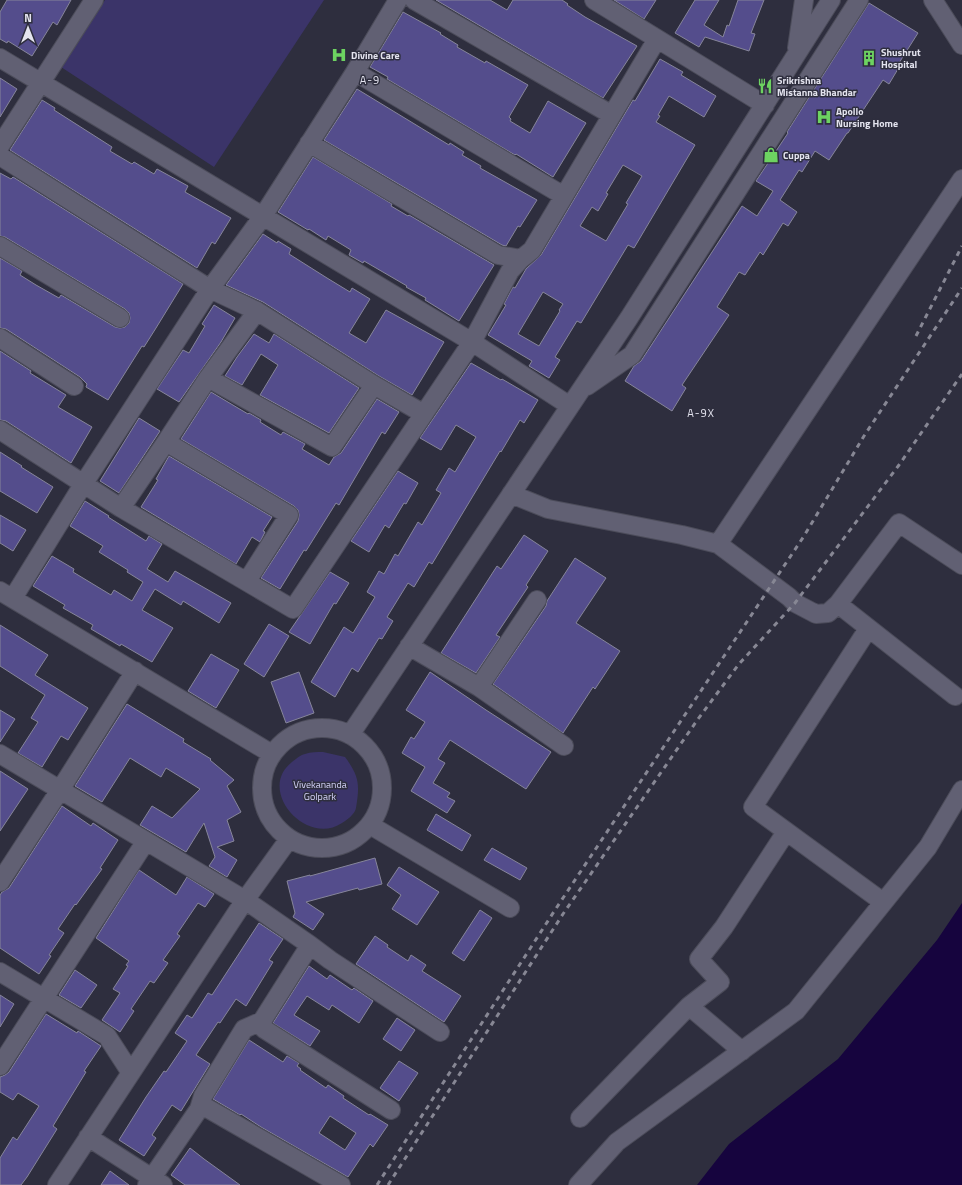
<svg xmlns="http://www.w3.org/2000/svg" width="962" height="1185" viewBox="0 0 962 1185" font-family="'Titillium Web',sans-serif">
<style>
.green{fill:#3b3469}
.water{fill:#16043e}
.building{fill:#544d8c;stroke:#86859a;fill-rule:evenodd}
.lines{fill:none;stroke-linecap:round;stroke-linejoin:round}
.minor-casing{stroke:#4c4c5a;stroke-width:20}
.minor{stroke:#616073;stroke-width:18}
.rail{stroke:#878794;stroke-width:3;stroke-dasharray:5 5;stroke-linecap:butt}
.labels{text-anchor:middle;stroke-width:3;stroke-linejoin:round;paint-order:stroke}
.poi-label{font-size:10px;font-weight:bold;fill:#e4e4ef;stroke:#2e2e3e;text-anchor:start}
.park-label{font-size:10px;fill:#d6d4fa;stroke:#2e2e3e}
.neighbourhood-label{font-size:11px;letter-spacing:1px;fill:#e4e4ef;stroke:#2e2e3e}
</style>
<rect width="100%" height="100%" fill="#2e2e3e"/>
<path class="green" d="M105,0H324L214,167L61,67Z
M323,752L345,757C359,776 360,784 356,808C355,814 347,820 342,823C306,847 256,790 292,762C296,759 300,755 305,754C311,752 317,752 323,752Z"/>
<path class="water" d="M962,903V1185H697L729,1144L838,1059L937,940Z"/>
<path class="building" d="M7,0H71L57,25L53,22L32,56L8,41L7,43L0,39V12Z
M436,0H490L507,10L513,0H562L568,4L567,5L585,17L637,46L603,98Z
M614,0H656L644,19Z
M695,0H719L704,25L723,37L727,25L729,26L738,0H764L751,33L755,34L749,51L705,37L699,47L675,33Z
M869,3L918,33L899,63L901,64L889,84L883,80L848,133H847L829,160L815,151L802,172L799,170L780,200L797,212L788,226L783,223L763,255L760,252L745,275L739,272L717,307L729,315L682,385L686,388L672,411L625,381L634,366L641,361L742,206L757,216L773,191L756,181L788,133L787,132Z
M403,12L441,33L440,34L458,45L457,47L485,63L486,61L528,85L509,117L511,119L510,121L530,133L548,101L586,123L553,177L516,154L515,155L387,79L388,77L370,67Z
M660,59L683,72L681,75L716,96L704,117L669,96L658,115L660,116L656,122L695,145L634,248L628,245L581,323L577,321L555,357L560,360L549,378L529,366L532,361L488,335L506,305L504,304L513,287L515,288L526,269L541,255L633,100L635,101ZM623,165L642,176L626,203L628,204L606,241L580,226L592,207L598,211L608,194L606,193ZM543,292L563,304L559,310L560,311L539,346L518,334Z
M0,78L17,89L0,117Z
M357,89L449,145L450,143L464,152L462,155L481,166L480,168L537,200L520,227L518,226L506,246L502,245L324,140Z
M42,100L55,108L54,110L112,147L110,151L132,164L134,162L154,174L157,169L188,186L185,192L231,218L215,244L212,242L197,268L10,150Z
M313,157L392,204L391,206L408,216L409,215L494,265L459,321L425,300L426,298L406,287L407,286L364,261L363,263L349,255L351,250L328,236L326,240L309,229L308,230L278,212Z
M0,173L11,179L13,177L183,284L156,328L144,347L142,346L108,400L86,387L87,384L80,377L6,329L0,328V258L22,271L20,275L36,285L59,298L61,295L115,327L120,328L125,327L129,323L130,318L129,313L125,309L5,237L0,236Z
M263,234L277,243L278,241L291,249L289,254L327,278L350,292L352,288L370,299L349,333L366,343L386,310L444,342L412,395L379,376L263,302L226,285Z
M214,305L235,318L221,342L179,402L157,389L183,350L189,353L205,326L202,324Z
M254,334L269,343L274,334L359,388L329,433L260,395L278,365L261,354L242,385L225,376L237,357Z
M0,351L31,371L30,373L66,395L58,407L92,427L71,463L6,421L0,420Z
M471,363L501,380L502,379L538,400L524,423L520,420L501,452L500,451L432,564L429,562L414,587L408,583L387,617L393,621L382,639L379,638L358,672L352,668L335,697L311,682L344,627L353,633L375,597L367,592L379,571L384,574L395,554L398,556L418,522L422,525L441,493L436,490L449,468L455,472L476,437L456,425L441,450L420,438Z
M211,392L248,414L249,413L261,420L260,422L281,435L283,432L305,444L302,449L329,465L334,457L341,453L377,399L399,412L385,434L382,432L339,505L336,503L306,551L304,550L280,589L261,578L298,521L299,515L298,510L294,506L181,439Z
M139,418L160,431L119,493L100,481Z
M0,452L22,466L21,467L53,487L37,513L0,491Z
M169,456L272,517L263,531L265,532L260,542L252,537L236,564L141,507L158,480L156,479Z
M398,471L418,483L406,504L404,503L389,528L385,525L369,552L351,541Z
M85,501L109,516L108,517L146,541L149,536L162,544L147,569L168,582L175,571L231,603L219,623L183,601L181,605L155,589L142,610L173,628L152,662L121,644L120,646L91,629L93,625L63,608L65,605L33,586L52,556L74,569L73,572L111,595L114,590L132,601L143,582L127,572L128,570L99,552L103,546L70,526Z
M0,515L26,530L13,551L0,543Z
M524,535L548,551L526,585L528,587L496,635L500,637L476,673L441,653L497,566L501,569Z
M575,558L606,578L576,623L620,651L595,689L593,687L563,733L493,684L546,606L547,601Z
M330,572L349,583L336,604L334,603L310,644L289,632Z
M269,624L289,636L264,677L244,664Z
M0,625L48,655L35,675L88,708L68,740L61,736L42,767L18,753L38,722L31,718L45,695L0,666Z
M211,654L239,670L216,708L188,691Z
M299,672L314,713L286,723L271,682Z
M430,672L486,710L551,752L526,789L450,740L438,759L445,763L433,783L450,793L447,797L455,801L447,813L411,791L425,767L402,753L411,737L414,739L425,722L406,710Z
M127,704L184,739L183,742L211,759L210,760L234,780L227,786L241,812L227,820L234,841L217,847L237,860L227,877L209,866L215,857L204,823L186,852L140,825L152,806L172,818L200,789L166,768L161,777L130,758L102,802L75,786Z
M0,710L15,719L0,742Z
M0,771L28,789L0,831Z
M62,806L91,826L93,823L118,840L100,868L102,869L76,905L75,904L58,929L64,933L49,955L51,956L39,974L0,948V895L2,892L9,888Z
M436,814L471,835L462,851L427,830Z
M492,848L527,868L520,880L484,860Z
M375,858L382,884L359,890L358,888L306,902L324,914L313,930L293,917L295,913L287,881L310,875V876Z
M399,867L439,892L417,925L392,909L401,895L387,885Z
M139,870L176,895L187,877L214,894L205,907L198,903L177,934L180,936L163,960L168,963L154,983L150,981L131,1009L134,1011L120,1032L102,1020L120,993L113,989L128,966L126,965L129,961L96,938Z
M480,910L492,918L464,961L452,953Z
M259,923L283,939L269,960L273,962L246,1006L236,999L220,1023L218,1022L196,1055L210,1064L181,1111L172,1105L152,1135L156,1138L144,1156L119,1140L146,1097L164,1071L166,1072L187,1041L175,1033L187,1015L192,1018L208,993L212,995Z
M375,936L388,945L387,947L408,961L411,955L426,965L422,971L461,996L444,1022L356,964Z
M309,966L327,979L330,975L352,990L354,988L373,1001L359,1023L332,1005L329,1010L307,996L294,1015L320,1031L310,1046L273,1023Z
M75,970L97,985L81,1008L59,995Z
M0,995L14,1004L0,1027Z
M46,1014L77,1033L78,1031L101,1046L84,1071L86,1072L53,1126L57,1129L27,1177L21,1185H0V1158L13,1137L17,1140L39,1106L18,1093L13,1100L0,1092V1077L5,1075L9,1072Z
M397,1018L415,1030L401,1051L383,1039Z
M249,1040L283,1062L287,1056L299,1063L297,1066L301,1069L300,1070L326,1088L328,1085L344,1096L343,1098L369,1115L370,1114L388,1125L373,1147L370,1144L348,1177L261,1127L241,1114L240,1115L213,1099ZM330,1116L356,1133L345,1150L319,1133Z
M399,1061L418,1073L399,1101L380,1088Z
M190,1148L204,1159L240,1185H185L171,1175Z
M110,1171L129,1185H101Z"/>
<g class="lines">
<defs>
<path id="minor" d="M414,0L612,115
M594,0L765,105
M933,0L962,45
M797,48L804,0
M0,58L472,342L570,406
M355,72L564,196
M309,143L498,255L521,259L532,250L657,39
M0,146L94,0
M0,156L210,289L257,311L374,385L424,414
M0,246L120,318
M257,311L208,378L332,447L374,385
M0,338L74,386
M587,386L632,355L859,0
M0,430L121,508L293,609L472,342L510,271L521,259
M166,442L208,378
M511,494L548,509L682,535L718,544L789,597L795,603L816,614L828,613L838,604L899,523L962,565
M121,508L166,442L289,515L247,581
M718,544L962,179
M0,591L272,754
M13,598L84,483L210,289L263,216L355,72L398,0
M838,604L955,696
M868,629L753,807L883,902
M409,646L479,687L564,746
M479,687L537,600
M262 788a60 60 0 1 1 120 0a60 60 0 1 1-120 0Z
M350,735L629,318L831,0
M0,754L245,900L310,945L330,960L440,1032
M370,825L510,908
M0,882L60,790L135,671
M310,945L262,1021L264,1029L391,1110
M0,972L107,1036L131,1073
M689,1006L742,1051
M0,1066L146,841
M199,1109L203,1096L244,1029L262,1021
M580,1118L689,1006L720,982L699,959L724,927L786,832
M88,1137L163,1185
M57,1185L245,900L289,839
M147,1185L199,1109L207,1108L341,1185
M578,1185L617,1142L796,1011L928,847L962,790"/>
</defs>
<use href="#minor" class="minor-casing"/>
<use href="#minor" class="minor"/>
<path class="rail" d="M916,336L962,246
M377,1185L555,910L804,536L864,436L962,288
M388,1185L563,914L698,719L739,664L795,603L899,465L962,374"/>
</g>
<defs>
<symbol id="hospital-bare" viewBox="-9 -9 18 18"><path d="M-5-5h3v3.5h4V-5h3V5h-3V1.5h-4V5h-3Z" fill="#6dd361" stroke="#2e2e3e" stroke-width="2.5" paint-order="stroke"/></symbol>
<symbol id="building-bare" viewBox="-9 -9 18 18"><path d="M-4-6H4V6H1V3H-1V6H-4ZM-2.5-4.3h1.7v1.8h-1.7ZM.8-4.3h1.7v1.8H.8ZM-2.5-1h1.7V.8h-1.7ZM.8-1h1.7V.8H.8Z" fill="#6dd361" stroke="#2e2e3e" stroke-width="2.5" paint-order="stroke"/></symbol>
<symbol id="restaurant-bare" viewBox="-9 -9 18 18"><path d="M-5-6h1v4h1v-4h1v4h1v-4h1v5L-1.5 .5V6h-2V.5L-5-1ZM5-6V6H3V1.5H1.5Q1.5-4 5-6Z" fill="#6dd361" stroke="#2e2e3e" stroke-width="2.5" paint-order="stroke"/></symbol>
<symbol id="shop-bare" viewBox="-9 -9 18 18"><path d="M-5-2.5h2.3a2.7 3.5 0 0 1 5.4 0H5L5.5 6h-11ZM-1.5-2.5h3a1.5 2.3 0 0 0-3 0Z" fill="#6dd361" stroke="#2e2e3e" stroke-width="2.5" paint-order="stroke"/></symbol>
</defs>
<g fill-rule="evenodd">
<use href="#hospital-bare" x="328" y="44" width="22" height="22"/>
<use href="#building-bare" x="858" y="47" width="22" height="22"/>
<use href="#restaurant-bare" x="754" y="75" width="22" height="22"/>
<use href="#hospital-bare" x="813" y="106" width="22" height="22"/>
<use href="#shop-bare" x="760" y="144" width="22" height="22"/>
</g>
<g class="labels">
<g class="poi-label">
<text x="881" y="56">Shushrut<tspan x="881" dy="12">Hospital</tspan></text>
<text x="351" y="59">Divine Care</text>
<text x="777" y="84">Srikrishna<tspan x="777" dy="12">Mistanna Bhandar</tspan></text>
<text x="836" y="115">Apollo<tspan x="836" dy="12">Nursing Home</tspan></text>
<text x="783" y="159">Cuppa</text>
</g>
<g class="park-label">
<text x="320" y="788">Vivekananda<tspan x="320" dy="12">Golpark</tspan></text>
</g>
<g class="neighbourhood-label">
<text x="370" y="84">A-9</text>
<text x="701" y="417">A-9X</text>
</g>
</g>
<g transform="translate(28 28)" stroke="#2e2e3e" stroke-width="3" paint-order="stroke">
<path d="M0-3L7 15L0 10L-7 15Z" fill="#e4e4ef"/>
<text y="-6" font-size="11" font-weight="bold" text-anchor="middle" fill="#e4e4ef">N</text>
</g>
</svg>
